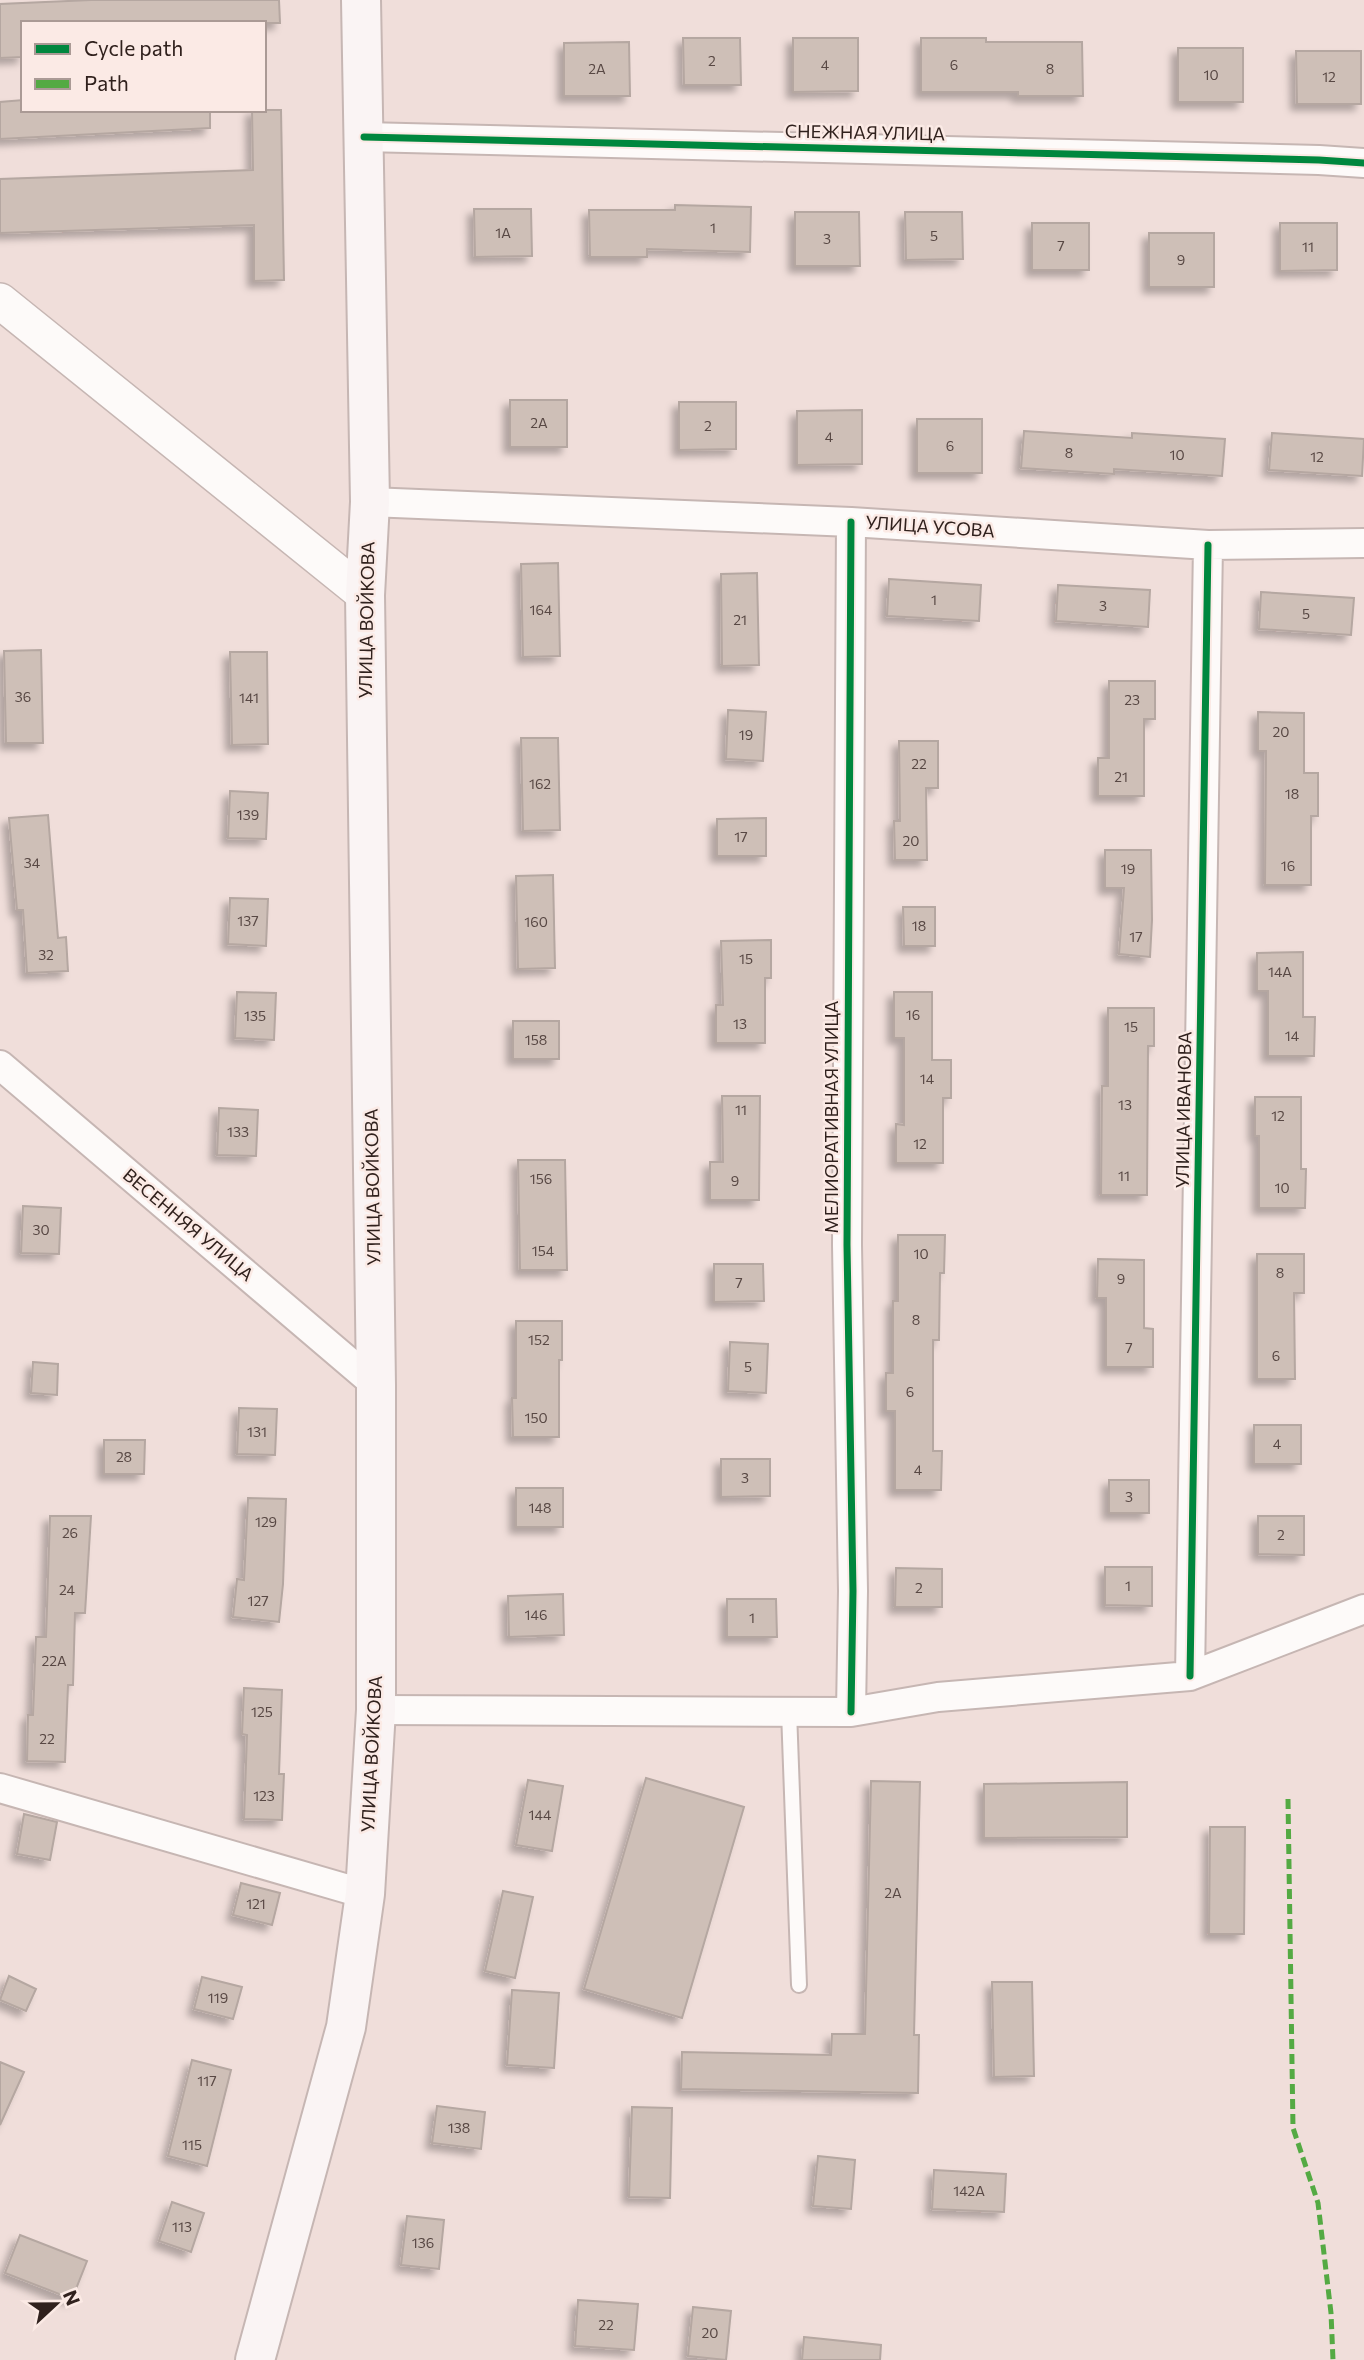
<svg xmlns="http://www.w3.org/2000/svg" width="1364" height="2360" viewBox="0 0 1364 2360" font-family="Commissioner,sans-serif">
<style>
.building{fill:#cebfb7;stroke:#b5a7a1;stroke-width:2;filter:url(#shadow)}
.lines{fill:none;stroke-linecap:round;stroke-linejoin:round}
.service-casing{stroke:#c6b6b3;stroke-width:18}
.minor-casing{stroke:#c6b6b3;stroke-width:32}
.tertiary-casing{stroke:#c6b6b3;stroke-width:38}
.secondary-casing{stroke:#c6b6b3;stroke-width:42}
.service{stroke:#fdfaf9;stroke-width:14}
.minor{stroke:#fdfaf9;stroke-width:28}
.tertiary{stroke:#fdfaf9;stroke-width:35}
.secondary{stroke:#faf4f4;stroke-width:38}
.quiet{stroke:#54aa43;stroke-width:5;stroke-dasharray:10 5;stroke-linecap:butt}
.cycleway-casing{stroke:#fbeae5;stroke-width:11}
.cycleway{stroke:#00873e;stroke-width:7}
.labels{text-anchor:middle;stroke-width:5;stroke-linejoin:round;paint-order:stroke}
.number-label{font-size:14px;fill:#584844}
.street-label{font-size:18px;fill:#30211d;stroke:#fbeae5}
</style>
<defs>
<filter id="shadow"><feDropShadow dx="-6" dy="6" stdDeviation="3.5" flood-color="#0004"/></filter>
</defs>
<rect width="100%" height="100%" fill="#f0deda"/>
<path class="building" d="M91,0H279L280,23H23V57L0,58V4Z
M683,38H740L741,85H684Z
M793,38H858V91L793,92Z
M921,38H986V42H1082L1083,96H1018V92H921Z
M629,42L630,96H564V43Z
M1178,48H1243V102H1178Z
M1296,51H1361V104H1297Z
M23,100V110H210V128L0,139V102Z
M252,110H281L284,280L254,281V225L0,233V179L253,170Z
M675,205L751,207L750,252L647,249V257H590L589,210H675Z
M474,209H531L532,256L475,257Z
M795,212H859L860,266H795Z
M905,212H962L963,259L906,260Z
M1032,223H1089V270H1032Z
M1280,223H1337V270L1280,271Z
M1149,233H1214V287H1149Z
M510,400H567V447H510Z
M679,402H736V449L679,450Z
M862,410V464L797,465V411Z
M917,419H982V473H917Z
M1024,431L1132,438V433L1225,439L1222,476L1114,469V474L1021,468Z
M1272,433L1364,439L1362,476L1269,470Z
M558,563L560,656L523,657L521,564Z
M757,573L759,665L722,666L721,574Z
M889,579L981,585L979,621L887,616Z
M1058,585L1150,590L1148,627L1056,621Z
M1261,592L1354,598L1351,635L1259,629Z
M41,650L43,743H6L4,651Z
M230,652H267L268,744L232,745Z
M1109,681H1155V719H1144V796H1098V758H1109Z
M728,710L766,712L763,761L726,759Z
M1258,712L1304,713V773H1318V816H1311V885H1265L1266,751H1258Z
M521,738H558L560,830L523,831Z
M899,741H938V788H926L927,860H895L894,821H900Z
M230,791L268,793L266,839L228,838Z
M48,815L58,938L66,937L68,971L27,973L23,910H17L9,818Z
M766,818V856H717V819Z
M1105,850H1151L1152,920L1150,957L1119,954L1124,888H1105Z
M553,875L555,968L518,969L516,876Z
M230,898L268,899L266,946L228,944Z
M903,907H935V946H904Z
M771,940V978H765V1043H716V1005H723L721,941Z
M1303,952V1017H1315L1314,1056H1268V991H1257V953Z
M237,992L276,993L274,1040L235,1038Z
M894,992H932V1060H951V1098H943V1163H896V1124L904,1125V1038H894Z
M1108,1008H1154V1046H1148L1147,1195H1101L1102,1086H1108Z
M513,1021H559V1059H513Z
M722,1096H760L759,1200H710V1162H723Z
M1255,1097H1301V1169H1306L1305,1208H1259V1136H1255Z
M219,1108L258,1110L256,1156L217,1155Z
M518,1160H565L567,1270H520Z
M23,1206L61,1208L59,1254L21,1253Z
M898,1235H945L944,1273H940L939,1340H933V1451H942L941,1490H895V1411H886V1373H893V1301H898Z
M1257,1254H1304V1293H1294L1295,1379H1257Z
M1098,1259L1144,1260V1328L1153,1329V1367H1106V1298H1097Z
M714,1264H763L764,1301L714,1302Z
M516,1321H562V1360H559V1437H513L512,1398H516Z
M730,1342L768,1344L766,1393L728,1391Z
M33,1362L58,1364L57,1395L31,1393Z
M239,1408L277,1409L275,1455L237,1454Z
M1254,1425H1301V1464H1254Z
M104,1440H145L144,1474H104Z
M721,1459H770V1496L721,1497Z
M1109,1480H1149V1513H1109Z
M516,1488H563V1527H516Z
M248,1498L286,1499L283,1584L279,1622L233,1617L237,1579L244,1580Z
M50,1516H91L85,1613H75L73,1685H68L65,1762L27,1761L28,1715H33L36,1637H46Z
M1258,1516H1304V1555L1258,1554Z
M1105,1567H1152V1606L1105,1605Z
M896,1568L942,1569V1607H895Z
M563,1594L564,1635L509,1637L508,1596Z
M727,1599H776L777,1637H727Z
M244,1688L282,1690L279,1774H284L282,1820L244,1819L247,1735L242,1734Z
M646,1778L744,1807L682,2018L584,1989Z
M528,1780L563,1786L552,1851L516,1845Z
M871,1781L920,1782L914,2035H919L918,2093L681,2089L682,2052L831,2055L832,2034H865Z
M1127,1782V1837L984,1838V1784Z
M24,1814L57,1822L50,1860L17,1854Z
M1210,1827H1245L1244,1934H1209Z
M241,1883L280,1893L272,1925L233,1915Z
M503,1891L533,1897L515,1978L485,1971Z
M9,1976L36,1989L26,2011L0,2000Z
M202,1977L242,1987L233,2019L194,2009Z
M992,1982H1032L1034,2076L994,2077Z
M512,1990L559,1993L554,2068L507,2065Z
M192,2060L231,2070L207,2166L168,2156Z
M0,2062L24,2072L0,2125Z
M437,2106L485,2112L481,2149L432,2143Z
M632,2107L672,2108L670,2198L629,2197Z
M818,2156L855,2160L851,2209L813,2206Z
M934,2170L1006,2174L1004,2212L932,2209Z
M172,2202L204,2213L191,2252L159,2241Z
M407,2216L444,2220L439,2269L401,2265Z
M20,2235L87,2261L72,2299L5,2273Z
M578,2300L638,2304L634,2350L575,2346Z
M693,2307L731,2311L726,2360L688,2356Z
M804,2337L881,2345L880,2360H802Z"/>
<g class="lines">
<defs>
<path id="service" d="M789,1711L799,1985"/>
<path id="minor" d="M364,137L1319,160L1364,163
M370,502L851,522L1208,545L1364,543
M851,522L847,1245L853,1591L851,1712
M0,1065L376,1385
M1190,1676L1208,545
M376,1710L851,1712L938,1697L1190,1676L1364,1609
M0,1788L365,1894"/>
<path id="tertiary" d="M0,301L365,595"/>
<path id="secondary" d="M255,2360L346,2027L365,1894L376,1710V1385L365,595L370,502L361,0"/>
</defs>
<use href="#service" class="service-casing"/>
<use href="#minor" class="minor-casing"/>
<use href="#tertiary" class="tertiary-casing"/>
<use href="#secondary" class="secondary-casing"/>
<use href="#service" class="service"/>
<use href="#minor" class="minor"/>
<use href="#tertiary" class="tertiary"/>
<use href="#secondary" class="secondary"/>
<path class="quiet" d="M1288,1799L1293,2128L1318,2203L1331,2313L1333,2360"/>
<defs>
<path id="cycleway" d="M364,137L1319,160L1364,163
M851,522L847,1245L853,1591L851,1712
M1190,1676L1208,545"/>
</defs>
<use href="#cycleway" class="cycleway-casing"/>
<use href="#cycleway" class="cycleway"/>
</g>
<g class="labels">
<g class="number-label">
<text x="712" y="66">2</text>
<text x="825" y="70">4</text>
<text x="954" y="70">6</text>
<text x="597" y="74">2А</text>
<text x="1050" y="74">8</text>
<text x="1211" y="80">10</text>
<text x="1329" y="82">12</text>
<text x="713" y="233">1</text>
<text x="503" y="238">1А</text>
<text x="934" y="241">5</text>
<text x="827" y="244">3</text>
<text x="1061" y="251">7</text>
<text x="1308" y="252">11</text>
<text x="1181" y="265">9</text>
<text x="539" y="428">2А</text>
<text x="708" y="431">2</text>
<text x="829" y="442">4</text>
<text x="950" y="451">6</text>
<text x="1069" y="458">8</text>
<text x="1177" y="460">10</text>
<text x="1317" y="462">12</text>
<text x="934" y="605">1</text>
<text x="1103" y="611">3</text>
<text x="541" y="615">164</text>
<text x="1306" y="619">5</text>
<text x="740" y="625">21</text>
<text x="23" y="702">36</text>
<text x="249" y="703">141</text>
<text x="1132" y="705">23</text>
<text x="1281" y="737">20</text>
<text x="746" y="740">19</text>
<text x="919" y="769">22</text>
<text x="1121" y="782">21</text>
<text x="540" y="789">162</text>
<text x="1292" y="799">18</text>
<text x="248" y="820">139</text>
<text x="741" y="842">17</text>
<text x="911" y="846">20</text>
<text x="32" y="868">34</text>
<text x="1288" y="871">16</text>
<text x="1128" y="874">19</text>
<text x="248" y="926">137</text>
<text x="536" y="927">160</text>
<text x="919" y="931">18</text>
<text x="1136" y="942">17</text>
<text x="46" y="960">32</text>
<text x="746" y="964">15</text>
<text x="1280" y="977">14А</text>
<text x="913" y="1020">16</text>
<text x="255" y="1021">135</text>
<text x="740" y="1029">13</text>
<text x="1131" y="1032">15</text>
<text x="1292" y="1041">14</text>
<text x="536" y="1045">158</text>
<text x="927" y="1084">14</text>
<text x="1125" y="1110">13</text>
<text x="741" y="1115">11</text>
<text x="1278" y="1121">12</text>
<text x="238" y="1137">133</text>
<text x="920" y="1149">12</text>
<text x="1124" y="1181">11</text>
<text x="541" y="1184">156</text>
<text x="735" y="1186">9</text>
<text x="1282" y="1193">10</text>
<text x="41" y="1235">30</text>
<text x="543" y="1256">154</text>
<text x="921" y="1259">10</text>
<text x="1280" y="1278">8</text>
<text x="1121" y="1284">9</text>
<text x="739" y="1288">7</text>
<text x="916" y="1325">8</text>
<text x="539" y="1345">152</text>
<text x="1129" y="1353">7</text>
<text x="1276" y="1361">6</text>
<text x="748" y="1372">5</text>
<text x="910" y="1397">6</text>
<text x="536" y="1423">150</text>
<text x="257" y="1437">131</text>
<text x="1277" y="1449">4</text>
<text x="124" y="1462">28</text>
<text x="918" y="1475">4</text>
<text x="745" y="1483">3</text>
<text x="1129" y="1502">3</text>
<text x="540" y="1513">148</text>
<text x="266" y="1527">129</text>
<text x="70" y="1538">26</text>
<text x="1281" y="1540">2</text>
<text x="1128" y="1591">1</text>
<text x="919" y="1593">2</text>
<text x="67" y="1595">24</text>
<text x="258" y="1606">127</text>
<text x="536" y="1620">146</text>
<text x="752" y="1623">1</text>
<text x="54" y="1666">22А</text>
<text x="262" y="1717">125</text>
<text x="47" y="1744">22</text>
<text x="264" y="1801">123</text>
<text x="540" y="1820">144</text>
<text x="893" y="1898">2А</text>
<text x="256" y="1909">121</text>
<text x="218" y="2003">119</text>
<text x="207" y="2086">117</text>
<text x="459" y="2133">138</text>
<text x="192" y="2150">115</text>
<text x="969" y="2196">142А</text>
<text x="182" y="2232">113</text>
<text x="423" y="2248">136</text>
<text x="606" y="2330">22</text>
<text x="710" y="2338">20</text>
</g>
<g class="street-label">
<text transform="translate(865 133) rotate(1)" y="6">СНЕЖНАЯ УЛИЦА</text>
<text transform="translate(930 527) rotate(4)" y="6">УЛИЦА УСОВА</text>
<text transform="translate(367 620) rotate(-89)" y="6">УЛИЦА ВОЙКОВА</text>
<text transform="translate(1184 1110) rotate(-89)" y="6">УЛИЦА ИВАНОВА</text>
<text transform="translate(832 1117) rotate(-90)" y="6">МЕЛИОРАТИВНАЯ УЛИЦА</text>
<text transform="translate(373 1187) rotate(-91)" y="6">УЛИЦА ВОЙКОВА</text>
<text transform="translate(188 1225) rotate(40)" y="6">ВЕСЕННЯЯ УЛИЦА</text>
<text transform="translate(372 1754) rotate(-87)" y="6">УЛИЦА ВОЙКОВА</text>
</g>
</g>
<rect x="21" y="21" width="245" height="91" fill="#fbeae5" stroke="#aa9a95" stroke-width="2"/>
<rect x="35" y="44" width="35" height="10" fill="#00873e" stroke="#aa9a95" stroke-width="2"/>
<text x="84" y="56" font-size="21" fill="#30211d">Cycle path</text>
<rect x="35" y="79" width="35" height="10" fill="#54aa43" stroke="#aa9a95" stroke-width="2"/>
<text x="84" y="91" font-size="21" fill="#30211d">Path</text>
<g transform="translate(56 2304) rotate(68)" stroke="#fbeae5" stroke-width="5" paint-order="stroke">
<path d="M0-5L12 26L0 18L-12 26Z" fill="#30211d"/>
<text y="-10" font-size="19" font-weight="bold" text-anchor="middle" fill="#30211d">N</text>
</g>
</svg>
